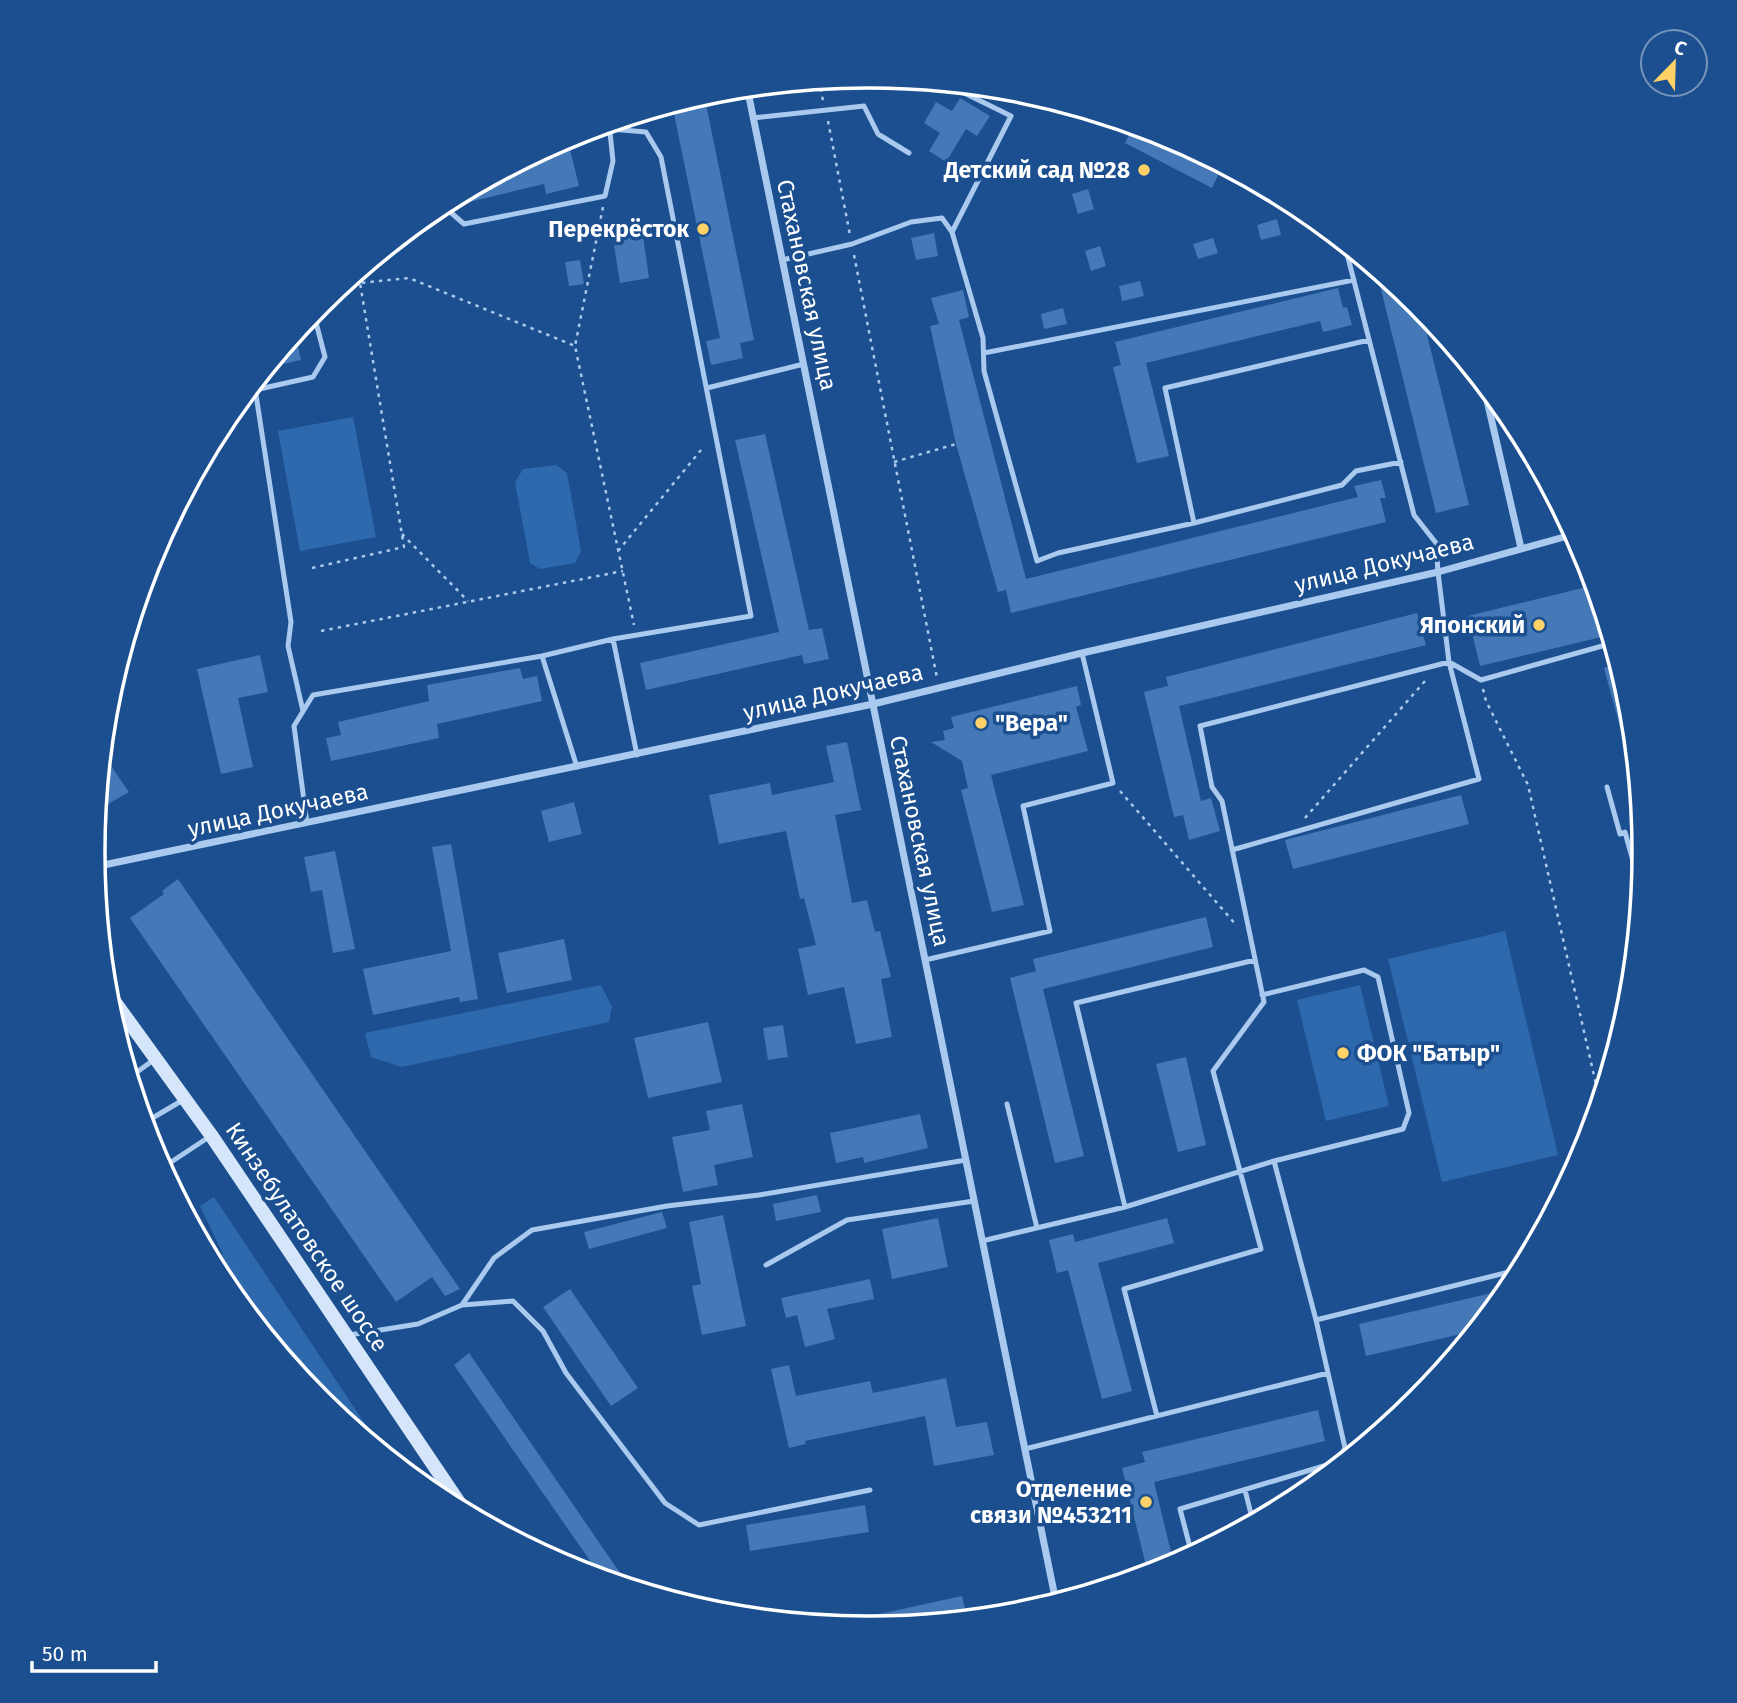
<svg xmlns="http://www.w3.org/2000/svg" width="1737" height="1703" viewBox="0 0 1737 1703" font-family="'Fira Sans',sans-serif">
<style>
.green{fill:#2e69ad}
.building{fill:#4478b7}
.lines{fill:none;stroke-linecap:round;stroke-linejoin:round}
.path{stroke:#a9c9ee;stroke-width:2.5;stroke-dasharray:3.5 5;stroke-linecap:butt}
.service{stroke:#a9c9ee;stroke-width:5}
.minor{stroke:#a9c9ee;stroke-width:7}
.secondary{stroke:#d6e6fa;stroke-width:14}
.poi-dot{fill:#ffd166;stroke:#1b4f8f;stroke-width:2.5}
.labels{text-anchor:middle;stroke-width:7;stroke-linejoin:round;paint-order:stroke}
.poi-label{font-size:23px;font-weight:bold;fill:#fff;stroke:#1b4f8f;text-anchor:end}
.street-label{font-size:23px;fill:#fff;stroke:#1b4f8f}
.rim{fill:none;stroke:#fff;stroke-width:3.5}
</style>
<rect width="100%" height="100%" fill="#1b4f8f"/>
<path class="green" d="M353,417L376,537L300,551L278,431Z
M556,465L567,473L581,551L575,563L540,569L530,563L515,482L523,469Z
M1505,931L1558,1155L1442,1182L1388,959Z
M601,985L612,1007L609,1022L402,1067L371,1057L365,1033Z
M1360,985L1389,1106L1326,1121L1297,1000Z
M214,1197L385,1454L319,1400L223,1282L213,1265L223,1254L200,1206Z"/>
<path class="building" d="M704,94L754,340L740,343L743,358L711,365L706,341L720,338L672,104Z
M960,98L990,116L977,136L966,129L946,162L929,151L940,133L924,123L936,102L952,111Z
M1134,125L1166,135L1223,165L1212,188L1125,143Z
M567,137L579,186L546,194L544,184L452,206L446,201Z
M1088,189L1094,209L1078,214L1072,194Z
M1277,219L1281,235L1261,240L1257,225Z
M642,229L649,278L620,283L612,233Z
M934,233L938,256L916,260L911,238Z
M1213,238L1218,253L1198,259L1193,244Z
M1100,246L1106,266L1091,271L1085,251Z
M580,260L584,284L569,286L565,262Z
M1376,269L1420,306L1469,505L1436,513Z
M1140,281L1144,296L1122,301L1119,286Z
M1338,288L1343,308L1347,307L1352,325L1323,332L1320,321L1146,363L1169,456L1137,463L1113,367L1121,365L1115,342Z
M963,290L969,317L959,320L1026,579L1358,497L1354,486L1381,480L1386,498H1380L1386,522L1011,613L1006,590L998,592L956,444L930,326L939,324L931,298Z
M1063,308L1067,324L1044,329L1041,314Z
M295,333L301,360L266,368L278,353Z
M765,434L809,630L822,628L829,659L804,664L802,655L646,690L640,663L779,632L735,440Z
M1595,585L1610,635L1480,666L1468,616Z
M1417,613L1426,645L1179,706L1201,801L1211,798L1220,831L1189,840L1183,815L1174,817L1144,692L1168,686L1166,677Z
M260,655L268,692L238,698L253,767L221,774L197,669Z
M1619,664L1630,700L1635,755L1628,756L1604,668Z
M520,668L523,679L537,676L542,701L437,724L439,738L331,761L326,738L341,735L338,722L429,701L427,685Z
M1077,686L1081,705L1076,707L1088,751L991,775L1024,905L992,912L961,790L968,788L962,761L931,742L945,740L943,731L954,728L951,717Z
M847,742L861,810L835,815L852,903L867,900L875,932L880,931L891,977L881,979L892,1037L856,1044L844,987L808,995L798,949L816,945L804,898L800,899L786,831L719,844L709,795L770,783L772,795L834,782L826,746Z
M102,753L129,792L96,811Z
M1461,795L1469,824L1293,869L1285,840Z
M574,802L582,834L549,842L541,811Z
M451,844L478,999L460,1002L459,997L373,1015L363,969L451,951L432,847Z
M335,851L355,949L333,953L322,890L311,892L304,857Z
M178,879L460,1289L445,1296L432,1277L396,1302L130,918L164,894L162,891Z
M1206,917L1213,947L1043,989L1084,1156L1055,1163L1010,978L1036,971L1033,959Z
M564,939L572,980L507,993L498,953Z
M708,1022L722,1082L648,1098L634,1038Z
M783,1025L788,1057L768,1060L763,1028Z
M1186,1057L1206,1145L1178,1152L1156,1064Z
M742,1104L753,1157L714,1165L718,1185L683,1192L672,1137L710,1130L706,1111Z
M920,1114L928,1148L864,1163L863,1157L836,1163L830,1133Z
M817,1195L821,1212L776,1221L773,1204Z
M662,1212L667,1228L589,1249L584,1232Z
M723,1215L746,1326L702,1335L692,1286L701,1284L689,1222Z
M938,1218L948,1267L892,1279L882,1229Z
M1167,1218L1174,1243L1098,1263L1132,1391L1102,1399L1068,1270L1057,1273L1049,1240L1073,1234L1075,1242Z
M870,1279L874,1299L827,1309L835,1339L805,1347L797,1315L786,1318L781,1298Z
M570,1289L638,1388L611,1406L543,1307Z
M1509,1289L1474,1331L1366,1356L1359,1324Z
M469,1353L629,1586L602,1578L454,1365Z
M789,1365L796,1396L870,1381L873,1393L946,1378L956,1427L987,1422L994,1455L934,1466L925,1416L805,1441L806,1444L789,1448L771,1369Z
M1318,1410L1325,1441L1154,1482L1174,1564L1148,1574L1122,1468L1145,1462L1142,1452Z
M865,1505L869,1532L750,1551L746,1525Z
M962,1596L967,1618L868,1628L848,1626L847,1621Z"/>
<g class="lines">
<path class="path" d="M819,80L823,101
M828,121L850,235
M603,207L575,346L634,625
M854,255L937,678
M337,288L360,283L409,278L575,346
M894,462L956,444
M402,534L468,601
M618,551L701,450
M312,568L404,547L360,283
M321,631L623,571
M1483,689L1486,701L1528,785L1600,1102
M1120,791L1237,926
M1305,818L1425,681"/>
<path class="service" d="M753,118L864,106L878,134L909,153
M610,129L646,132L661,157L751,616L613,639
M441,204L464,224L605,196L613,161L609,123
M952,232L1011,116L950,86L952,83
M1344,242L1414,515L1436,543L1438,572
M782,260L852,244L911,222L942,218L952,232L983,338L984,371L1037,561L1058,553L1194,523L1342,485L1356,471L1401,462
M984,353L1354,280
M254,382L291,622L288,646L303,711
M707,388L804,364
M255,390L313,377L325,357L313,311
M1194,523L1165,388L1369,340
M542,656L613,639L637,755
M1607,787L1620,834L1625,832L1639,883H1642
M307,823L294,726L313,695L542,656L577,767
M1232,850L1479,779L1449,662L1438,572
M925,960L1050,931L1023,806L1113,783L1082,653
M1262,995L1364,970L1378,977L1409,1113L1403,1129L1274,1161
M116,1031L128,1023
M130,1077L155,1059
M1007,1104L1037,1228
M144,1123L183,1100
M162,1168L209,1137
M166,1175L187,1207L184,1209
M1125,1207L1076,1003L1255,960
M982,1241L1125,1207L1274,1161L1316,1320L1345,1448L1337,1462L1180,1509L1192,1555
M766,1265L847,1220L974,1201
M462,1305L513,1301L543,1331L566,1373L665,1503L699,1525L870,1490
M1316,1320L1521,1269
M349,1335L418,1324L462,1305L494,1258L532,1230L667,1206L759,1195L966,1160
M1157,1416L1124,1289L1261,1249L1213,1071L1264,1002L1222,801L1212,787L1200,726L1449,662L1481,680L1613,643
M1025,1449L1328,1373
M1245,1490L1253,1522"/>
<path class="minor" d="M747,87L1056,1602
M1483,383L1521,548
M94,867L873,704L1082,653L1438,572L1575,534"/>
<path class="secondary" d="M106,990L211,1135L466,1513"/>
</g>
<g class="poi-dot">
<circle cx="1144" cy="170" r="7"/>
<circle cx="703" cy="229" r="7"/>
<circle cx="1539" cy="625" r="7"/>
<circle cx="981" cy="723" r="7"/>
<circle cx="1343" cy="1053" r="7"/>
<circle cx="1146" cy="1502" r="7"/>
</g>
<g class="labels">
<g class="poi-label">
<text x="1130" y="178">Детский сад №28</text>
<text x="689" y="237">Перекрёсток</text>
<text x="1525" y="633">Японский</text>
<text x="995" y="731" text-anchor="start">"Вера"</text>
<text x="1357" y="1061" text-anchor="start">ФОК "Батыр"</text>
<text x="1132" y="1497">Отделение<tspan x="1132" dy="26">связи №453211</tspan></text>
</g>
<g class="street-label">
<text transform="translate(807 285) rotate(78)" y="8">Стахановская улица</text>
<text transform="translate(1384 563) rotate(-14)" y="8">улица Докучаева</text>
<text transform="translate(833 692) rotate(-13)" y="8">улица Докучаева</text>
<text transform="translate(278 810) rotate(-12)" y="8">улица Докучаева</text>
<text transform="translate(920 841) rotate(78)" y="8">Стахановская улица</text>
<text transform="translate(307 1237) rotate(56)" y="8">Кинзебулатовское шоссе</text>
</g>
</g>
<path d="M0 0H1737V1703H0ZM868 88H869A763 763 0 0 1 1632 851V853A763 763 0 0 1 869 1616H868A763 763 0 0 1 105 853V851A763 763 0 0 1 868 88Z" fill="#1b4f8f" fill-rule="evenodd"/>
<path class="rim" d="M868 88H869A763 763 0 0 1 1632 851V853A763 763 0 0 1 869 1616H868A763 763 0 0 1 105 853V851A763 763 0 0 1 868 88Z"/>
<g transform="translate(1674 63) rotate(23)"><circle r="33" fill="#1b4f8f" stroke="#7695bc" stroke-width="2"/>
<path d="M0-5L12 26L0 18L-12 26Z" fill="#ffd166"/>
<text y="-10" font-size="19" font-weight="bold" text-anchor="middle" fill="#ffffff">С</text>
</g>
<path d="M32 1661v10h124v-10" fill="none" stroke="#ffffff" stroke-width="3.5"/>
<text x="42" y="1661" font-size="21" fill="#ffffff" stroke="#1b4f8f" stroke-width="5" paint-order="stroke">50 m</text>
</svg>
